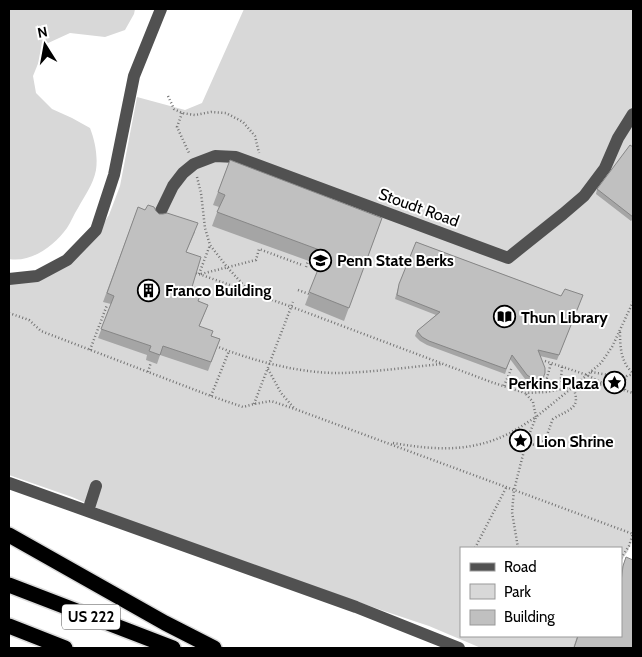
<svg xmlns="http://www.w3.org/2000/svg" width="642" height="657" viewBox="0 0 642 657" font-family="Cabin,sans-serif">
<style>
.green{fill:#d8d8d8}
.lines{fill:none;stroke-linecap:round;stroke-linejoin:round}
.highway-casing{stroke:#dbdbdb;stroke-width:18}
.path{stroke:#737373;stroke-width:2.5;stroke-dasharray:1 2.5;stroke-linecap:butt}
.minor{stroke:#515151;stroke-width:12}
.highway{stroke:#000;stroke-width:15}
.wall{fill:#a5a5a5}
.shaded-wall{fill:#868686}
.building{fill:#c0c0c0;stroke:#868686}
.labels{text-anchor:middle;stroke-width:4;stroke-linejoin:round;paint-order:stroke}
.shield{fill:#fff;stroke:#4c4c4c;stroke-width:1}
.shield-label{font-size:15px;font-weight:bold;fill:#000}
.street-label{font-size:16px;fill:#000;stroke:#fff}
.poi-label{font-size:16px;font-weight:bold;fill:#000;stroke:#fff;text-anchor:start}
</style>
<rect width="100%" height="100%" fill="#fff"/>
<path class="green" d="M9,9H135L134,14L125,30L105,37L70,33L46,44L33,76L36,93L52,109L72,118L90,128C95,141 98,156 96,170C93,185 85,195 78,208C74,214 71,222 67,228C54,246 31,263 9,259Z
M244,9H633V538L628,551L621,561V548H461V636H577L573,648H481L429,626L381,610L118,517L72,497L9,475V284L91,243L109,215L120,186L137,97L185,110L202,103Z"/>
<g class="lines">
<defs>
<path id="highway" d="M9,535L165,623L214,648
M9,585L173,648
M9,626L65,648"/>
</defs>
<use href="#highway" class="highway-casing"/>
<path class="path" d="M168,96L174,109L182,113L195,115L211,112L226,113L243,122L255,136L259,153
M182,113L177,127L189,153
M197,177L201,193L205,228L210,245L227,267L249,291
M306,267L308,261
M196,273L292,307L491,382L525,393L546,392L573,387L601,363L612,347L633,302
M199,274L210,245
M201,274L256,260L259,249L302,265
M298,290L309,294
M9,313L29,320L41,331L211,396L243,407L254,404L271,401L295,409L633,534
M620,332C620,347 621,363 633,373
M216,346C252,361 303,374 342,373C375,372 409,367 442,364
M90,350L107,305
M545,361L587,375L604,384
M562,367L561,378L563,389
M268,369L281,393L294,408
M148,372L151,362
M591,372L626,378
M543,377L547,378L551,363
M504,386L512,367
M625,390L624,382L627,376L633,374
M211,396L229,351
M254,404L293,302
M393,443C434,450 471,453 510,433C519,428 528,422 536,417L533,402L526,394
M526,443C547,450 546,434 553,419C569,409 582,409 573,387
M475,548L507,486
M518,548L512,512L514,490L526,443L536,417L573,387L605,384L633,393
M621,558L629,546L633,533"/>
<path class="minor" d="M159,215L173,186L183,173L194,164L215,156L236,157L508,258L563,214L584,196L605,168L618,138L633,114
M9,279L37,276L67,260L96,230L114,175L134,76L161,9
M9,483L356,607L459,648
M88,511L96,486"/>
<use href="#highway" class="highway"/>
</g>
<path class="wall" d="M633,147V219L631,221L596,194L597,189Z
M230,160L382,218L344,321L305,305L320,265L212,226L219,207L213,205Z
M138,207L145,210L156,211L159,214L195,232L186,252L192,287L198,301L208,305L199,327L211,336L220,339L208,371L160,355L157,364L146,360L147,355L98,338L111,304L103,302Z
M416,242L561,296L583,295L557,360L540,356L542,383L537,385L532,384L525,379L510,359L505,374L427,345L420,341L415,336L417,331L436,315L395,299L398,288Z
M626,557L633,648H573L577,636H621V571Z"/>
<path class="shaded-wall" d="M543,378L542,383L537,385L538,380Z"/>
<path class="building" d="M630,145L633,147V217L597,189Z
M230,160L382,218L349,308L309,292L325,252L217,212L225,195L218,192Z
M148,205L154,207L156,211L159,214H163L167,213L198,223L186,252L201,257L192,287L202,291L198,301L208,305L199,326L213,331L211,336L220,339L211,362L163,346L160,355L149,351L151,346L101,329L114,296L107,293L138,207L145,210Z
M416,242L561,296L565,289L583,295L559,355L538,350L545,368V373L543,378L538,380L533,379L527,375L512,355L506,369L429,341L422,337L417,331L440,312L397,295L399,284Z
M626,557L633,560V648H574L578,636H621V582L623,566Z"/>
<defs>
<symbol id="university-ring" viewBox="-11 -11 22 22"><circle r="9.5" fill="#fff" stroke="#000" stroke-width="1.5"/><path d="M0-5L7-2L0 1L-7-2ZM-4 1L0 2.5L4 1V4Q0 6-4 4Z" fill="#000"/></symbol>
<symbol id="building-ring" viewBox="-11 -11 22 22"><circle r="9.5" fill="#fff" stroke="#000" stroke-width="1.5"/><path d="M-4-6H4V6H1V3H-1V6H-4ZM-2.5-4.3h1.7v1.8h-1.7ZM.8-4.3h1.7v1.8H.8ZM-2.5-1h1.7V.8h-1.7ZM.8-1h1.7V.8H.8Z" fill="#000"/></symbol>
<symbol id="library-ring" viewBox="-11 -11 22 22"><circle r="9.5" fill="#fff" stroke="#000" stroke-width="1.5"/><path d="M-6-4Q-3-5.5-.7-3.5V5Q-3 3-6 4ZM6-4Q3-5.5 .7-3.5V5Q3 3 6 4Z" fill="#000"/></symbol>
<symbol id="sight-ring" viewBox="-11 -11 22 22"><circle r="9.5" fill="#fff" stroke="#000" stroke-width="1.5"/><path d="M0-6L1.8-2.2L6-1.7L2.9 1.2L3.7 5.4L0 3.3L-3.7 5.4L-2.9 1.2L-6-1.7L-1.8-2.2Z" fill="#000"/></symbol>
</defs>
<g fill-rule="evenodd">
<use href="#university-ring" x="308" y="248" width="25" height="25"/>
<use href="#building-ring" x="136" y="278" width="25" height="25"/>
<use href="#library-ring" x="492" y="304" width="25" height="25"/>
<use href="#sight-ring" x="602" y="370" width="25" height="25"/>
<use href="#sight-ring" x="508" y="428" width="25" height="25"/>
</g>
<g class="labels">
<rect class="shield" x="62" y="604.5" width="58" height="25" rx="4"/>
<g class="shield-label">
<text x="91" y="622">US 222</text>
</g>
<g class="street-label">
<text transform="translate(419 207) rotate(20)" y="6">Stoudt Road</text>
</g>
<g class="poi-label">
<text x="337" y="266">Penn State Berks</text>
<text x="165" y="296">Franco Building</text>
<text x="521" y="323">Thun Library</text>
<text x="599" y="389" text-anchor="end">Perkins Plaza</text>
<text x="536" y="447">Lion Shrine</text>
</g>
</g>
<rect width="642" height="657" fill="none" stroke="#000000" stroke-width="20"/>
<rect x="460" y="547" width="162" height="90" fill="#ffffff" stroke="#999999"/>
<rect x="470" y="563" width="25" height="8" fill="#515151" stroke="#999999"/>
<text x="504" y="572" font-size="15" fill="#000000">Road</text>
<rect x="470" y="584" width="25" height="15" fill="#d8d8d8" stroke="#999999"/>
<text x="504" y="597" font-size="15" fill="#000000">Park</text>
<rect x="470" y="610" width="25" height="15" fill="#c0c0c0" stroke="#999999"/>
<text x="504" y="622" font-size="15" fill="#000000">Building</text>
<g transform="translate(45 45) rotate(349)" stroke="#ffffff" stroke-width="4" paint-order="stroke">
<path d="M0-4L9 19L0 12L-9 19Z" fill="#000000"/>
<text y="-8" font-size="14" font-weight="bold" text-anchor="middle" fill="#000000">N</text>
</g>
</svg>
